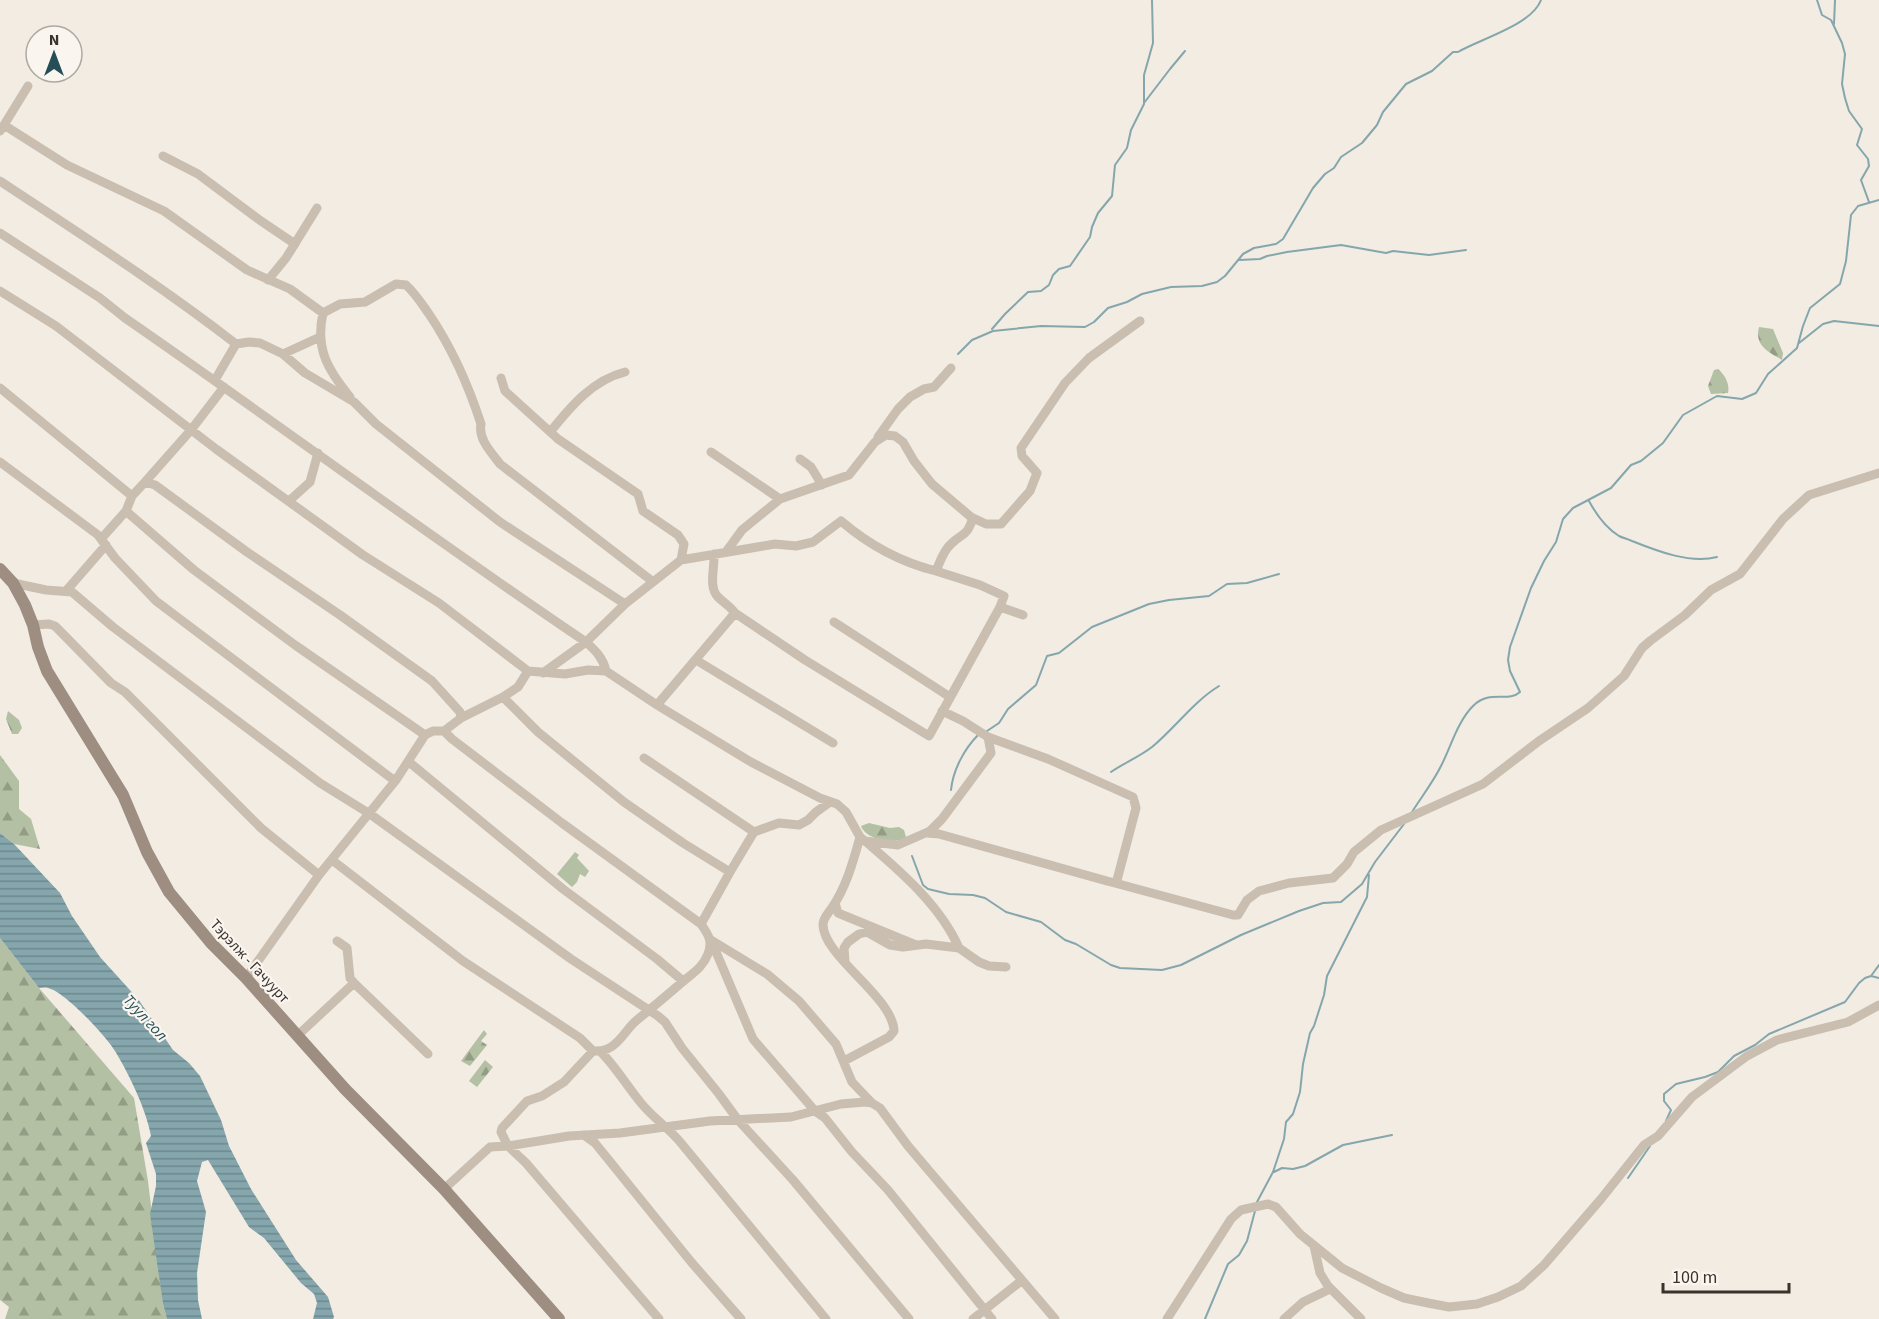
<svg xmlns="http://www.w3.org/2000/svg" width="1879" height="1319" viewBox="0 0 1879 1319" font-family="'Source Sans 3',sans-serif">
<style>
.grass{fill:#b3c0a4}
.forest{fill:url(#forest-firs)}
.water{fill:url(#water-rules)}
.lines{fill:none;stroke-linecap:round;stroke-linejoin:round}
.stream{stroke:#84a6ac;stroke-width:2}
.street{stroke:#c9beaf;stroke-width:9}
.secondary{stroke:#9d8e81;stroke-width:12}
.labels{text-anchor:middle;stroke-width:4.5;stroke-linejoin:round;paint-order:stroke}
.street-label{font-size:15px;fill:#39322d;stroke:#faf6ef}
.water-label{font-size:16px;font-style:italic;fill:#264e57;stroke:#faf6ef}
</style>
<defs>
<pattern id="forest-firs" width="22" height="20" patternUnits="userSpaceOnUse" patternTransform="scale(1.5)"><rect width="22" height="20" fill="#b3c0a4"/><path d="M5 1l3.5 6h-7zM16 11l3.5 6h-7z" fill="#939d86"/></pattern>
<pattern id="water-rules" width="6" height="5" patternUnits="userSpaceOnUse" patternTransform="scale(1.5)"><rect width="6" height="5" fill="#84a6ac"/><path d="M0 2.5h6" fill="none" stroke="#6d888c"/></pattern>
</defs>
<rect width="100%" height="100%" fill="#f2ece3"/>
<path class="grass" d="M575,852L579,855L577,858L589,871L585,877L580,874L577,882L572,887L557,874Z"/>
<path class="forest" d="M1759,327L1773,329L1783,353L1782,360C1769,352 1754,346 1759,327Z
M1718,369C1725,375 1730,384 1728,393L1711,394L1708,386L1714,370Z
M8,711L19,720L22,728L18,734H12L6,719Z
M0,755L19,781V809L31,819L40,849L14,844L0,833Z
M869,823L890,828L899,827L904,830L906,837L904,840C890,841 867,841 861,826Z
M0,938L39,988L134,1098L148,1181L163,1304L167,1319H5L9,1307L0,1300Z
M484,1030L487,1034L481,1041L487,1045L470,1066L461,1061Z
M485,1060L493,1067L477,1087L469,1081Z"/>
<path class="water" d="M0,833L14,844L60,893L72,916L100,957L138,999L173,1050L189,1063L200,1076L221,1120L229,1146L251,1189L296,1260L328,1297L334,1317L333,1319H313L317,1303L314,1294L301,1283L264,1238L249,1227L208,1160L202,1162L197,1181L206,1212L197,1273L198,1300L202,1319H167L163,1304L150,1214L156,1186V1174L146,1143L151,1136C146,1109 129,1074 115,1051C106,1036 64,991 48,988C45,987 42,988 39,988L0,938Z"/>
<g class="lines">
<path class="stream" d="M1817,0L1822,15L1831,20L1842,43L1845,54L1842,84L1845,98L1849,111L1862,129L1857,145L1868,159L1869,166L1861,180L1869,202
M1834,24L1835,0
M1144,103L1170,69L1185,51
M1239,260L1260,259L1267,256L1287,252L1341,245L1386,253L1393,251L1429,255L1466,250
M992,329L1005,314L1028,292L1041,291L1049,285L1053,275L1059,269L1070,266L1090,237L1092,227L1098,213L1112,196L1115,165L1127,148L1131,130L1144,104V75L1153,43L1152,0
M1799,343L1823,324L1834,321L1879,326
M958,354L972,340L993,331L1041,326L1085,327L1094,322L1108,308L1127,302L1142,294L1171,287L1202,286L1217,282L1225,276L1243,254L1254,248L1276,244L1283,239L1313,188L1325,174L1334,168L1341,157L1362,143L1377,125L1383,112L1406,84L1432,71L1453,52H1458C1480,39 1532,25 1541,0
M1589,501C1596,514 1606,528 1619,536C1623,538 1628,539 1632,541C1657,551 1690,564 1717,557
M987,731L999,723L1008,709L1036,685L1047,656L1059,653L1092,627L1149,604L1169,600L1209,596L1227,584L1247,583L1279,574
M1111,772C1124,763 1139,757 1152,747C1176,727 1193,702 1219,686
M951,790C953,770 964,749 979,734
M1412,812C1422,796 1434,781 1442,764C1451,746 1458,721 1473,706C1490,689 1508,703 1520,692L1510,671L1508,660L1510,647L1531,588L1544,561L1556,542L1563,519L1573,508L1611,488L1631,465L1641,461L1663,443L1683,415L1717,396L1742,399L1756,393L1768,374L1797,348L1803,326L1810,308L1840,284L1846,261L1851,215L1858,206L1879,200
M912,856L923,885L928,889L949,894L973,895L985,898L1006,912L1041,922L1065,940L1076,944L1111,965L1120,968L1162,970L1181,965L1241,935L1299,911L1323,903L1341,902L1362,884L1375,862L1404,824
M1871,976L1879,978
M1666,1121L1671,1110L1664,1101V1094L1676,1084L1705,1077L1718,1072L1734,1056L1755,1045L1769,1034L1845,1002L1859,983L1865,978L1871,976L1879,965
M1274,1172L1282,1168L1293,1169L1305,1166L1343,1145L1392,1135
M1628,1178L1650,1146
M1257,1202L1273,1172L1284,1139L1286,1122L1293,1114L1300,1092L1303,1064L1310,1033L1314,1026L1324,995L1327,976L1367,897L1369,875
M1205,1319L1228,1264L1239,1255L1247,1241L1255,1211"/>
<path class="street" d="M4,125L28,86
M0,131L4,125L67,165L164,211L247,270L290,289L323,313L340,304L365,302L396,284L406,285C415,293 422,304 429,314C452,348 468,384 481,424C478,439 491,452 500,464L652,581
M163,156L198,174L261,221L295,244
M0,181C80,234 160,285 236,344L249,342L260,343L283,354L305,373L354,402L376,424L500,522L625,604L681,560L775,544L796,546L813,542L841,521C869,545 900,562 936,571
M0,233L100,298L125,318C280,425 430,537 586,642L625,604
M268,280L286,258L317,208
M0,291L56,326L216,449L363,555L439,603L528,671L565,674L588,670L606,671L657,705L751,762L820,798L837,804L846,812L860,837L865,841L898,845L930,831L942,819L991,753L988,737L963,721L942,711
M323,313C315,349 328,370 350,397
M283,354L320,337
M501,378L505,391L558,439L638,494L643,511L678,535L684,544L681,560
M215,380L236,344
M0,388L132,496L145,482L155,485L247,552L340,615L432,681L460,712L461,718L503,697L518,687L528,671
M551,431C571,406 593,380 625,372
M878,437L898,409L910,397L924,389L934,387L951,368
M711,452L780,499
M800,459L811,467L822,485
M0,462L98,535L115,558L156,601L391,778L396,780L425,735
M145,482L191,430L224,387
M132,496L126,511L194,570L295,645L425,735L433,731H444L461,718
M289,501L310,482L318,453
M973,518C966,538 963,532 951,544C943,551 940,562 936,571L980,585L1004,596L1000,607L1023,615
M101,539L126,511
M726,552L742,530L780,499L849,475L875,442L886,435L895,436L903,442L914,461L932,484L971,517L986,524H1001L1030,491L1037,473L1022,456L1021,448L1065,383L1089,358L1140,321
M714,554C715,567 708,587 718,597C724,603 730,606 735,613
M13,583L46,590L72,592L113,627L320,783L370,814L571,959L658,1016L665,1022L682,1048L719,1094L738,1120L793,1180L909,1319
M66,591L106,545
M834,622L950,697
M33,625L49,624L55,626L111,683L125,692L261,828L319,875
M696,660L833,743
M543,673L586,642C596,651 603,658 606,671
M503,697L538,732L624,802L683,843L730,872L754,832L644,758
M657,705L735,613L805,660L929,736L1000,607
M444,731L452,739L562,823L701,924
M409,762L563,889L657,959L683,981
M754,832L779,823L799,825L808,820L816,812L830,802
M927,833L939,834L1107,881L1115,883L1117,880L1136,808L1133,797L1048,759L988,737
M865,841C900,871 940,905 959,948
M332,860L463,961L580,1038L593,1051
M730,872L701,924C708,934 713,941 708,954C702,969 691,974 680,984C666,996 652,1008 637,1020C627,1028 622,1040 611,1047C605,1051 600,1051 593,1051L564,1082L542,1096L527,1101L502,1128L501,1132L508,1146L569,1136L620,1133L710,1121L791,1117L841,1104L865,1102L872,1103L880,1108L908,1146L1055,1319
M1115,883L1233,915H1238L1247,900L1259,891L1289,883L1333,878L1347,864L1354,852L1381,830L1483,784L1539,741L1588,708L1624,676L1642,648L1650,641L1685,615L1711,590L1740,574L1783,519L1809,495L1879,473
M835,903L838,913L916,945
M711,940L753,1039L815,1111L825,1118L852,1152L888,1190L992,1319
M711,940L767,974L799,1001L836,1044L852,1082L872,1103
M337,941L347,948L350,978L354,983
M845,961L844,948L848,942L859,934L867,932L890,945L903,947L926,944L959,948L979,962L989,966L1006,967
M246,978L319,875L396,780
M297,1036L354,983L428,1054
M600,1051C616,1067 627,1086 641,1103C654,1119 669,1128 681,1143L826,1319
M844,1061L889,1037L894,1031C893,997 824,957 823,925C823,918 827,915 831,909C846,888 853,862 860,837
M584,1135L595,1143L692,1263L741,1319
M444,1189L490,1147L508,1146L526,1163L659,1319
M1328,1286L1361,1319
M973,1319L1021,1281
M1167,1319L1231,1219L1241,1210L1268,1204L1276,1207L1300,1234L1342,1268L1381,1288L1404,1298L1428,1303L1449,1307L1477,1304L1498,1297L1521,1286L1544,1265L1601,1199L1644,1145L1658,1136L1692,1097L1747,1056L1777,1040L1848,1022L1879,1005
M1284,1319L1303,1302L1328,1290V1286L1320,1273L1314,1246"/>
<path class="secondary" d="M0,569L13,583L25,605L33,625L38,647L47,671L123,795L147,852L169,892L211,943L246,978L345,1089L444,1189L559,1319"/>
</g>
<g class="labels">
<g class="street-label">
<text transform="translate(250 961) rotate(47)" y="5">Тэрэлж - Гачуурт</text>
</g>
<g class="water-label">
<text transform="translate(146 1017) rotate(47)" y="6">Туул гол</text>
</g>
</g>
<g transform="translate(54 54)"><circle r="28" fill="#faf6ef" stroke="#ada8a1" stroke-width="1.5"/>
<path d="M0-4.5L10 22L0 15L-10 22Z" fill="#264e57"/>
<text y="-9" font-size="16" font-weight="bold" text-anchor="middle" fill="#39322d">N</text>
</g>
<path d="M1663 1283v9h126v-9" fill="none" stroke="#39322d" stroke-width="3"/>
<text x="1672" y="1283" font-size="18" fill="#39322d" stroke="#faf6ef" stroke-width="4.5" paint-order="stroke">100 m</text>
</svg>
